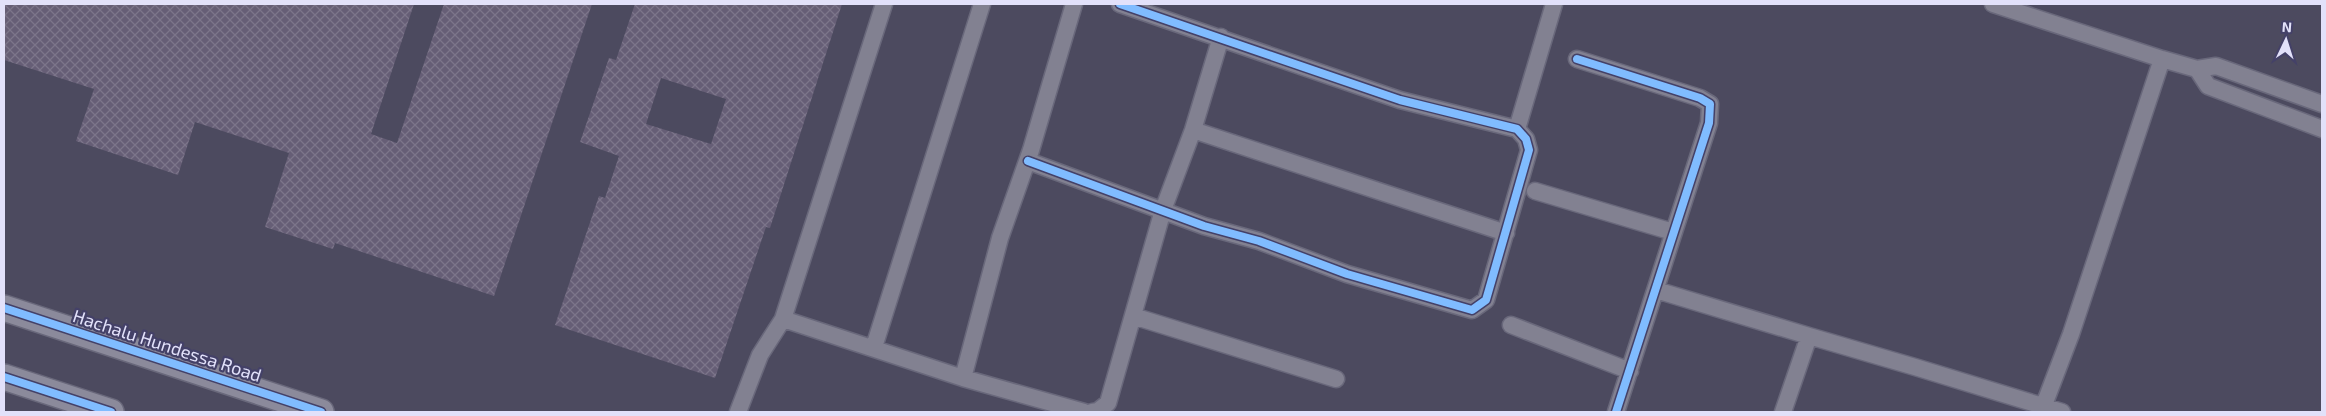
<svg xmlns="http://www.w3.org/2000/svg" width="2326" height="416" viewBox="0 0 2326 416" font-family="'Exo 2',sans-serif">
<style>
.building{fill:url(#building-cross-hatch);fill-rule:evenodd}
.lines{fill:none;stroke-linecap:round;stroke-linejoin:round}
.minor-casing{stroke:#69687b;stroke-width:19}
.primary-casing{stroke:#69687b;stroke-width:28}
.minor{stroke:#828191;stroke-width:16}
.primary{stroke:#8b8a9b;stroke-width:25}
.cycleway-casing{stroke:#444168;stroke-width:11}
.cycleway{stroke:#80bcff;stroke-width:8}
.labels{text-anchor:middle;stroke-width:4.5;stroke-linejoin:round;paint-order:stroke}
.street-label{font-size:18px;fill:#e2e1fa;stroke:#444168}
</style>
<defs>
<pattern id="building-cross-hatch" width="8" height="8" patternUnits="userSpaceOnUse" patternTransform="scale(1.25)"><rect width="8" height="8" fill="#665e76"/><path d="M0 0l8 8M0 8l8-8" fill="none" stroke="#7c758a"/></pattern>
</defs>
<rect width="100%" height="100%" fill="#4c4a5f"/>
<path class="building" d="M4,4H414L371,134L397,143L444,4H592L494,296L335,243L333,249L265,227L289,153L195,122L178,175L76,141L94,89L4,60Z
M635,4H842L770,228L766,227L715,378L555,325L599,196L605,198L619,156L580,142L609,58L616,60ZM661,78L726,99L711,144L646,124Z"/>
<g class="lines">
<defs>
<path id="minor" d="M1993,4L2162,59L2197,69L2216,66L2322,104
M1577,59L1700,98L1710,104L1709,123L1616,412
M2197,69L2208,86L2322,129
M1517,129L1554,4
M1193,130L1506,233
M1028,161L1204,226L1259,241L1347,274L1472,310L1486,300L1529,150L1526,139L1517,129L1400,100L1120,4
M1535,191L1673,232
M1656,290L1809,336
M1133,316L1336,379
M783,319L963,378L1084,412
M1511,325L1630,371
M874,347L982,4
M963,378L1000,238L1031,150L1074,4
M2044,405L2071,334L2162,59
M738,412L760,355L783,319L884,4
M1092,412L1098,411L1108,403L1163,210L1193,130L1221,37
M1783,412L1809,336L1915,367L2062,412"/>
<path id="primary" d="M4,308L321,412
M4,377L111,412"/>
</defs>
<use href="#minor" class="minor-casing"/>
<use href="#primary" class="primary-casing"/>
<use href="#minor" class="minor"/>
<use href="#primary" class="primary"/>
<defs>
<path id="cycleway" d="M1577,59L1700,98L1710,104L1709,123L1616,412
M1028,161L1204,226L1259,241L1347,274L1472,310L1486,300L1529,150L1526,139L1517,129L1400,100L1120,4
M4,308L321,412
M4,377L111,412"/>
</defs>
<use href="#cycleway" class="cycleway-casing"/>
<use href="#cycleway" class="cycleway"/>
</g>
<g class="labels">
<g class="street-label">
<text transform="translate(167 346) rotate(18)" y="6">Hachalu Hundessa Road</text>
</g>
</g>
<rect width="2326" height="416" fill="none" stroke="#e2e1fa" stroke-width="10"/>
<g transform="translate(2286 40) rotate(4)" stroke="#444168" stroke-width="4" paint-order="stroke">
<path d="M0-4L9 19L0 12L-9 19Z" fill="#e2e1fa"/>
<text y="-8" font-size="14" font-weight="bold" text-anchor="middle" fill="#e2e1fa">N</text>
</g>
</svg>
